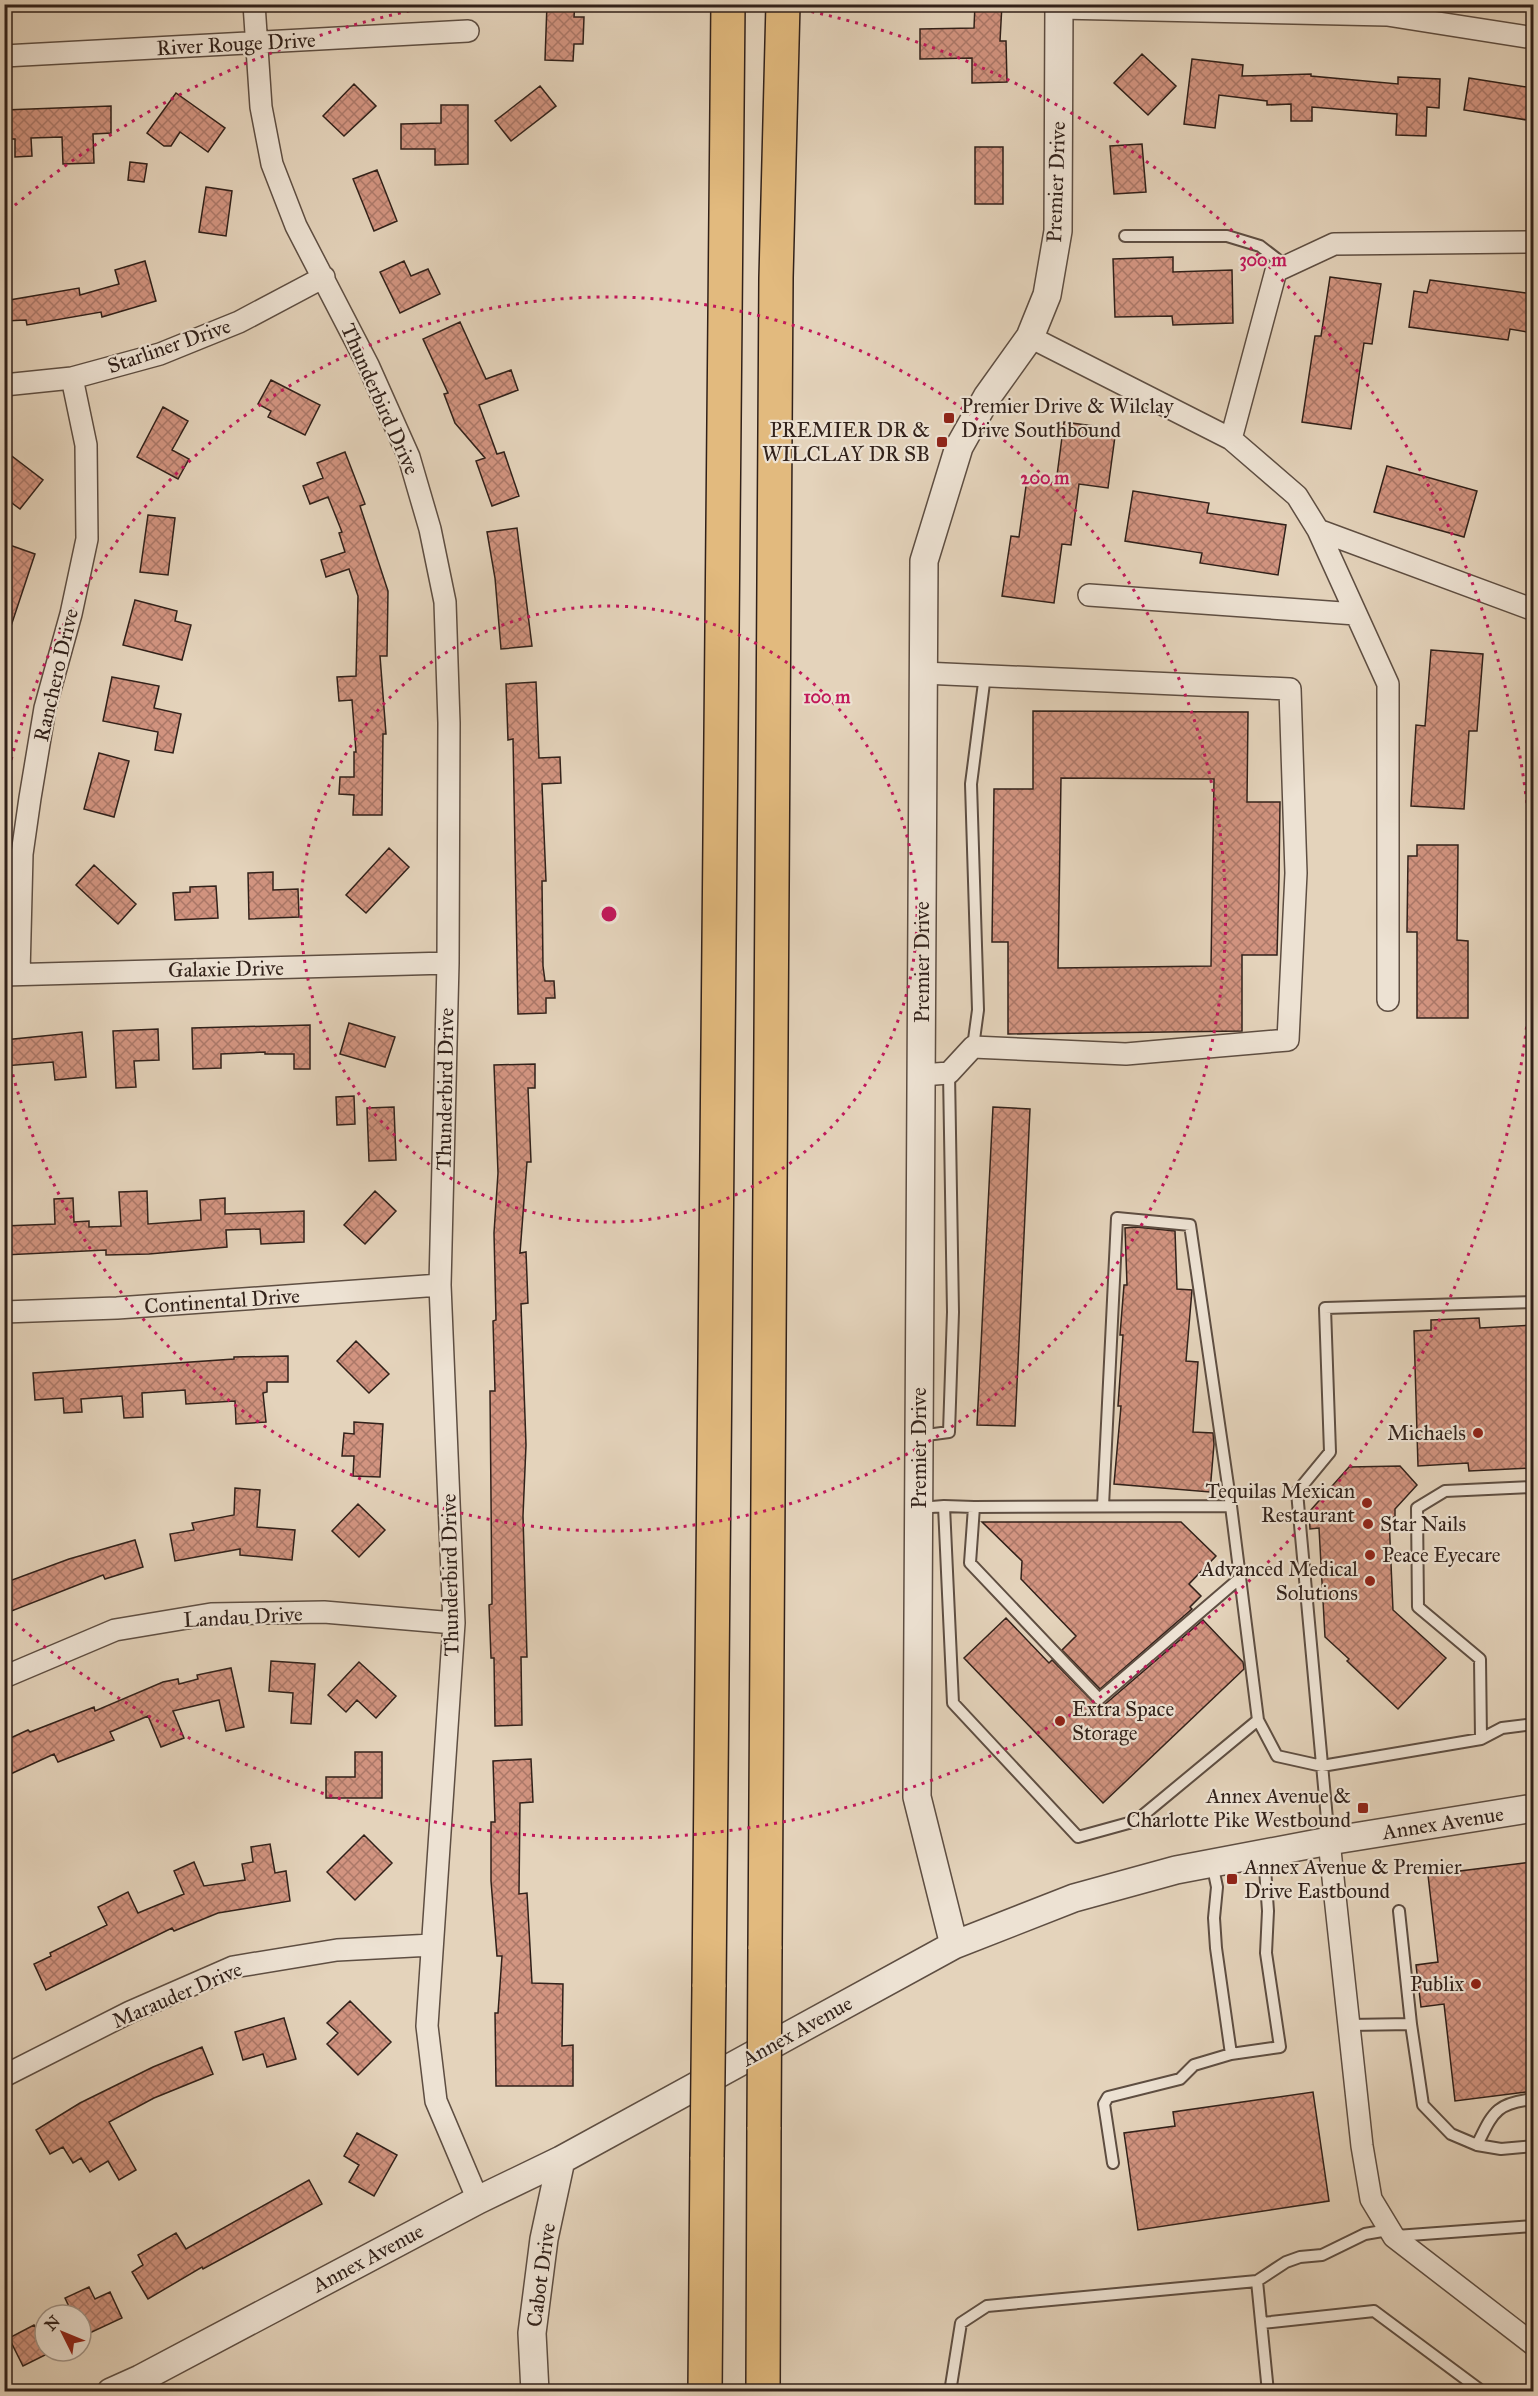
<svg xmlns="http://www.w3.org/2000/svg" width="1538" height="2396" viewBox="0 0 1538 2396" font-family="'IM FELL Great Primer',serif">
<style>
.building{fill:url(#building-cross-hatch);stroke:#31211a;stroke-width:1.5;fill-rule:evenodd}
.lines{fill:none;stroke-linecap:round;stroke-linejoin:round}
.service-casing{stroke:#5e4e42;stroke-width:14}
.minor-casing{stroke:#5e4e42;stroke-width:24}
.tertiary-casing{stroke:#5e4e42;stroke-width:30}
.motorway-casing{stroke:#31211a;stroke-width:36}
.service{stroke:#ede2d3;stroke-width:10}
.minor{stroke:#ede2d3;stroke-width:21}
.tertiary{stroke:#ede2d3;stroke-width:27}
.motorway{stroke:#e2ba7e;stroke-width:33}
.motorway-bridge-casing{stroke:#31211a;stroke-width:36;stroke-linecap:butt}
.motorway-bridge{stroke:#e2ba7e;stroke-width:33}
.ring{fill:none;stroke:#c2185b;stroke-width:3;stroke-dasharray:3 6}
.poi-dot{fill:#8f2418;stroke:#ede2d3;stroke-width:2}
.labels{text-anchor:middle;stroke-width:4.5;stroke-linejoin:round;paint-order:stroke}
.street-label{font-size:21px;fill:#31211a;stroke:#ede2d3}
.poi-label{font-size:21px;fill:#31211a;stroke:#ede2d3;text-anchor:end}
.centre{fill:#c2185b;stroke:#ede2d3;stroke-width:3}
.ring-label{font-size:18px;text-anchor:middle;font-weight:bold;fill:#c2185b;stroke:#ede2d3;stroke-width:4.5;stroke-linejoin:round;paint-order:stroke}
</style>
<defs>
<pattern id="building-cross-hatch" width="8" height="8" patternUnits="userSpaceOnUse" patternTransform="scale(1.5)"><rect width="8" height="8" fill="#d29480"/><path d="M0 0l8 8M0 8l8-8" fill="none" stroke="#ab7868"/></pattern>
</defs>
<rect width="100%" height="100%" fill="#e4d3bb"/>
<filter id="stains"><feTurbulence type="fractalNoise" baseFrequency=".00333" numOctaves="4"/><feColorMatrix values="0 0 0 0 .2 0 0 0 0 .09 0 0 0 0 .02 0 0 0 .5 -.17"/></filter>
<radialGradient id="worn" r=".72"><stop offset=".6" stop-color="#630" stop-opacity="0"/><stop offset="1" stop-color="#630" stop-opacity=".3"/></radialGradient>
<path class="building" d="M547,4H575L574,17H584L583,44H574L573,61L545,60Z
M975,4H1002L1000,41H1006L1007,82L972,83V58L920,59V29L974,28Z
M1142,54L1176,86L1148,115L1114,83Z
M1192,59L1243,65L1242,76L1311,74V76L1398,84V77L1440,79L1439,108L1427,107L1426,136L1396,135L1397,114L1312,107V121H1291V104L1267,105V101L1219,95L1215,128L1184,124Z
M1469,78L1533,88V121L1464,110Z
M354,84L376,106L344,136L323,116Z
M540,86L556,106L511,141L495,121Z
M176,93L225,128L208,152L180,132L171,146H164L147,133Z
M441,105H468V164L435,165V149H401V124L441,123Z
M111,106V133L93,134L94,163L63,164L62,137L31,138L32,156L15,157V139H4V110Z
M1142,144L1146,192L1114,194L1110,146Z
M975,147H1003V204H975Z
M130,162L147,164L144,182L128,180Z
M377,170L397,221L374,231L353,179Z
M206,187L232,191L226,236L199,232Z
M1173,257V272L1232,270L1233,323L1173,325L1172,316L1115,317L1113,259Z
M145,261L156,301L102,317L101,312L27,325L26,320L4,321V301L79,288L80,295L119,284L115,270Z
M404,261L411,276L428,269L440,294L400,313L380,272Z
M1330,277L1381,284L1372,344L1364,343L1351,429L1302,422L1315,336H1321Z
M1430,280L1533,294V333L1510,329L1508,340L1409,327L1414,291L1427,293Z
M460,322L486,379L511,370L518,390L479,405L497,454L504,452L519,496L492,506L476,461L485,458L455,423L444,394L448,393L423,339Z
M271,380L320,405L305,435L268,417L271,411L258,404Z
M163,407L188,421L172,450L189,459L178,479L137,457Z
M1064,422L1116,429L1108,488L1079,484L1071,545L1062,544L1054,603L1002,596L1011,536L1019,537L1027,479L1056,483Z
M4,450L43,480L20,509L4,497Z
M345,452L365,504L360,506L388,591L387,656H380L386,734H383L382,815H353L354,795L339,794L340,777H354V752H356L352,700L339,701L337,677L356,676L358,596L349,569L326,577L321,560L345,552L339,533L342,532L328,497L310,504L303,486L323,478L317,463Z
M1387,466L1477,491L1464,537L1374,512Z
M1133,491L1209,503L1207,513L1286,525L1278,575L1200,563L1202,553L1125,541Z
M148,515L175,518L168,575L140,572Z
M517,528L532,646L501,649L495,578L487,532Z
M4,543L35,554L8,635H4Z
M135,600L177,611L175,621L191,625L182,660L123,645Z
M1431,650L1483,654L1477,731H1469L1464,809L1411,806L1416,725L1425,726Z
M112,677L159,686L154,708L181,714L173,753L155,750L158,732L103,721Z
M536,682L539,758L560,757L561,783L542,784L546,881H542L543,966L545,981H554L555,998H546V1013L518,1014L513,739L508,740L506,684Z
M1033,711L1248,712L1247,802H1280L1279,879L1277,955H1242V1031L1008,1034V942H992L994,789H1033ZM1061,778L1214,779L1211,966L1058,968Z
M99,753L129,761L114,817L84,809Z
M1417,845H1458L1457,940L1468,941V1018H1417V932H1407L1408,856H1417Z
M389,848L409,867L366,913L346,895Z
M94,865L136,904L118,924L76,885Z
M273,872V890L298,889L299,917L249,919L248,873Z
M216,886L218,918L175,920L173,893L190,892V887Z
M349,1023L395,1037L385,1067L340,1054Z
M310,1025V1069H294V1054H265V1052L221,1054V1068L193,1069L192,1028Z
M158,1029L159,1060L134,1061L136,1087L116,1088L113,1031Z
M82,1032L86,1077L55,1080L53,1062L4,1066V1040Z
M535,1064V1088H528L531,1162H527L520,1253L526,1252L528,1303L521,1304L526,1445L523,1516L527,1657H521L522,1725L495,1726L494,1658H491L489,1605L492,1604L490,1391H495L493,1321L496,1320L494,1233L498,1173L494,1065Z
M354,1096L355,1124L337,1125L336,1097Z
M394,1107L396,1160L369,1161L367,1108Z
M993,1107L1030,1109L1015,1426L977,1425Z
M147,1191L148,1224L201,1220L200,1200L225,1198V1214L304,1211V1242L261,1244L260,1229L226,1230L227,1247L149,1254L106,1255V1250L4,1255V1226L55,1224L54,1199L73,1198L74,1222L89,1221V1227L121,1226L119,1192Z
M375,1191L396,1211L365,1244L344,1225Z
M1136,1227L1175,1231L1177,1289L1192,1290L1186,1361L1198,1362L1193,1432L1213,1433L1214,1444L1210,1492L1114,1484L1121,1406H1118L1123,1335H1120L1124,1285H1127L1125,1228Z
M1479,1318L1480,1328L1533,1325V1468L1469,1471L1468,1463L1418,1466L1414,1331L1431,1330V1320Z
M356,1341L389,1374L369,1393L337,1361Z
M288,1356V1382H267V1392L263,1393L266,1422L236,1424L235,1401L186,1404L185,1390L142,1393L143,1417L124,1418L122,1396L81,1399L82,1412L64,1413L63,1398L35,1400L33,1373L234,1359V1357Z
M354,1422L383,1424L380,1477L353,1476L354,1456H342L344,1433L354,1434Z
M1400,1466L1417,1485L1395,1509V1517H1389L1393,1610L1446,1658L1398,1709L1347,1661L1349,1659L1325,1637L1319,1528L1310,1529L1309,1512L1349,1467Z
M235,1488L260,1490L257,1527L295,1530L292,1560L240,1555V1549L175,1561L170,1534L194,1530L192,1523L234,1515Z
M358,1504L385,1530L359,1557L332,1531Z
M982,1522H1181L1216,1556L1189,1584L1201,1596L1190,1607L1192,1609L1100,1689L1062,1650L1076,1636L1021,1579L1022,1561Z
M135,1540L143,1567L105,1579L103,1575L4,1614V1583L69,1559Z
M1006,1618L1049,1663L1052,1660L1097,1706L1104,1705L1203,1620L1243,1662L1244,1669L1103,1803L964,1658Z
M271,1661L315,1664L311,1724L291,1723L293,1693L269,1691Z
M359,1662L396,1696L376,1718L357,1700L346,1712L328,1695Z
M231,1668L244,1727L226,1731L219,1700L173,1711L184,1738L161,1747L148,1716L110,1732L114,1740L58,1762L54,1754L4,1777V1741L28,1730L30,1732L94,1707L95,1711L163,1682L178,1679L179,1684L198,1679L197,1675Z
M355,1752H382V1798H326V1777H355Z
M531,1759L533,1802L520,1803L519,1894L527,1893L532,1983L563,1984L562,2046L573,2045V2086H496L495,2013H498L502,1956H497L491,1881V1822H495L493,1761Z
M364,1835L392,1863L355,1900L327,1872Z
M270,1844L275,1873L286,1871L290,1901L218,1913L174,1931L172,1928L46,1990L34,1964L51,1956L50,1953L107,1925L98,1907L128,1892L138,1913L184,1894L174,1871L194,1862L204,1886L245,1880L242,1864L253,1862L251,1847Z
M1533,1862V2091L1455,2101L1444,2004L1421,2007L1416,1965L1438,1962L1428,1875Z
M350,2001L391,2042L358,2075L327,2044L338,2033L327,2023Z
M284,2018L296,2059L267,2067L263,2054L243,2060L235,2032Z
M202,2047L213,2074L154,2098L109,2122L136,2170L119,2180L108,2161L90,2172L81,2158L73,2163L63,2147L50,2154L36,2130L80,2103L153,2067Z
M1313,2092L1329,2201L1138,2230L1124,2133L1175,2126L1173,2112Z
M357,2133L397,2155L374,2196L349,2182L359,2165L344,2156Z
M309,2180L322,2204L203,2269L202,2267L148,2299L132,2272L143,2265L138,2255L176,2233L186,2249Z
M89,2287L95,2299L110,2292L122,2318L81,2337V2315H73L65,2298Z
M45,2324V2355L23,2366L9,2338L34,2325L37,2329Z"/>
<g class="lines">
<defs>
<path id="service" d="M1125,236H1227L1260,246L1286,266
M973,1047L978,1010L971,784L985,675
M919,1436L949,1432L953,1312L949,1073
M944,1506L974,1507
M1103,1506L1117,1218L1190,1225L1231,1506
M919,1508L944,1506L953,1703L1078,1837L1136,1821L1258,1720
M1240,1578L1099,1699L970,1563L974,1507L1231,1506L1258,1720L1277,1756L1322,1766L1481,1739L1502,1728L1534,1724
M1481,1739L1480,1659L1418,1607L1417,1508L1445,1491L1534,1487
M1329,1841L1297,1492L1330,1452L1325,1308L1534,1302
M1212,1863L1217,1887L1214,1918L1216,1948L1231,2054
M1399,1911L1411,2024
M1349,2025L1411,2024L1423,2105L1451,2134L1477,2145L1501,2149L1534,2146
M1477,2145C1493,2113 1495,2103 1534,2099
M1113,2163L1104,2104L1108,2097L1180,2079L1194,2065L1231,2054L1280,2047L1266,1953L1268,1911L1264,1854
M1396,2236L1534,2226
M1257,2281L1268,2392
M1262,2323L1374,2311L1483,2392
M950,2392L961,2323L987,2306L1257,2281L1286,2262L1300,2257L1322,2255L1365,2234L1388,2230"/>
<path id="minor" d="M254,4L261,107L272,164L296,226L368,365L409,457L430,529L445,602L449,723L448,963L440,1285L454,1623L427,2026L436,2101L478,2200
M1059,8L1387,15L1534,38
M4,56L468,31
M1030,337L1231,439L1297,496L1318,530L1534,610
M4,385L72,378L160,354L239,322L324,277
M1231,439L1276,271L1334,244L1534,242
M1318,530L1388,684V1000
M1089,595L1356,614
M19,974L22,854L30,798L45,708L71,614L87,539L86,445L72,378
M4,975L448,963
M921,1075L949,1073L973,1047L1126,1054L1288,1040L1296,873L1290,689L923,673
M4,1312L117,1308L440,1285
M4,1677L115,1630L211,1614L324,1612L454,1623
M1329,1841L1362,2146L1371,2199L1394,2237L1534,2345
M4,2076L130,2012L233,1967L337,1950L432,1945"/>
<path id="tertiary" d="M954,1945L917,1797L924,561L959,447L987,397L1030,337L1047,295L1058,231L1059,4
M111,2392L140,2379L478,2200L561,2160L954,1945L1074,1898L1176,1870L1329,1841L1534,1808
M535,2392L532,2333L544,2239L561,2160"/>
<path id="motorway" d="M765,1949L776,278L783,4
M709,1987L728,4
M705,2392L707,2157
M763,2392L764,2127"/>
</defs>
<use href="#service" class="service-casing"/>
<use href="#minor" class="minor-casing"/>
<use href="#tertiary" class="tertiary-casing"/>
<use href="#motorway" class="motorway-casing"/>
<use href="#service" class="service"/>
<use href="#minor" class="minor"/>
<use href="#tertiary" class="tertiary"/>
<use href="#motorway" class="motorway"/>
<defs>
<path id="motorway-bridge" d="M764,2127L765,1949
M707,2157L709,1987"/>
</defs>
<use href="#motorway-bridge" class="motorway-bridge-casing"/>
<use href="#motorway-bridge" class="motorway-bridge"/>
</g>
<g class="ring">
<circle cx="609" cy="914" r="308"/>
<path d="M5 786A617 617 0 1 1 5 1042"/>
<path d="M1533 946A925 925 0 0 1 8 1617M8 211A925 925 0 0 1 433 6M785 6A925 925 0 0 1 1533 882"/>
</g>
<g class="poi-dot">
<rect x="943" y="412" width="12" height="12" rx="3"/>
<rect x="936" y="436" width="12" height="12" rx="3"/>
<circle cx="1478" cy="1433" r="6"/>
<circle cx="1367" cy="1503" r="6"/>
<circle cx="1368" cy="1524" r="6"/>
<circle cx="1370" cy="1555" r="6"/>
<circle cx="1370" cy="1581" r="6"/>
<circle cx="1060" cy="1721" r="6"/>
<rect x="1357" y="1802" width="12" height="12" rx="3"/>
<rect x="1226" y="1873" width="12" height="12" rx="3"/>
<circle cx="1476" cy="1984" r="6"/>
</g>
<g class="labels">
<g class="street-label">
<text transform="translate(236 44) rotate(-3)" y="7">River Rouge Drive</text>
<text transform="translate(1056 182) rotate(-88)" y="7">Premier Drive</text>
<text transform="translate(169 346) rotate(-19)" y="7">Starliner Drive</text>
<text transform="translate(380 399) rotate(66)" y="7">Thunderbird Drive</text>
<text transform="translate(56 675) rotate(-77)" y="7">Ranchero Drive</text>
<text transform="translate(922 962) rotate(-90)" y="7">Premier Drive</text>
<text transform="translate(226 969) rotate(-1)" y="7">Galaxie Drive</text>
<text transform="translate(445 1089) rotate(-89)" y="7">Thunderbird Drive</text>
<text transform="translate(222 1301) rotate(-4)" y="7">Continental Drive</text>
<text transform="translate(919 1448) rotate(-90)" y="7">Premier Drive</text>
<text transform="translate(450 1575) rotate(-91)" y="7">Thunderbird Drive</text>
<text transform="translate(243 1617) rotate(-3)" y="7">Landau Drive</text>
<text transform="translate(1443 1823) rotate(-9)" y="7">Annex Avenue</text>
<text transform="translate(177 1995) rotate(-23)" y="7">Marauder Drive</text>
<text transform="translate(797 2031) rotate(-29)" y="7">Annex Avenue</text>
<text transform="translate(368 2258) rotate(-28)" y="7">Annex Avenue</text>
<text transform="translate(541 2275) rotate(-82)" y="7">Cabot Drive</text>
</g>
<g class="poi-label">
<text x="961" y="413" text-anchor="start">Premier Drive &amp; Wilclay<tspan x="961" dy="24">Drive Southbound</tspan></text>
<text x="930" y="437">PREMIER DR &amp;<tspan x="930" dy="24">WILCLAY DR SB</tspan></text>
<text x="1466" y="1440">Michaels</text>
<text x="1355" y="1498">Tequilas Mexican<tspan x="1355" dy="24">Restaurant</tspan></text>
<text x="1380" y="1531" text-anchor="start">Star Nails</text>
<text x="1382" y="1562" text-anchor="start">Peace Eyecare</text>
<text x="1358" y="1576">Advanced Medical<tspan x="1358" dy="24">Solutions</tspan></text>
<text x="1072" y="1716" text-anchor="start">Extra Space<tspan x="1072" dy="24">Storage</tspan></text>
<text x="1351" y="1803">Annex Avenue &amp;<tspan x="1351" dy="24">Charlotte Pike Westbound</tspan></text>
<text x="1244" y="1874" text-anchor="start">Annex Avenue &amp; Premier<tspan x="1244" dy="24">Drive Eastbound</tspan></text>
<text x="1464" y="1991">Publix</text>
</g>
</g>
<circle cx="609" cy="914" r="9" class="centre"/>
<g class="ring-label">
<text x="1263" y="266">300 m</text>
<text x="1045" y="484">200 m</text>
<text x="827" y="703">100 m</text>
</g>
<rect width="1538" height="2396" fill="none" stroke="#e4d3bb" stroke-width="24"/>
<rect x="6" y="6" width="1526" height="2384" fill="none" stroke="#31211a" stroke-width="3"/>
<rect x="12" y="12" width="1514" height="2372" fill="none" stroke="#31211a" stroke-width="1.5"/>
<g transform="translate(63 2333) rotate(313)"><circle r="28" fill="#ede2d3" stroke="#a29589" stroke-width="1.5"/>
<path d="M0-4.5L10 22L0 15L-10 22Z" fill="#8f2418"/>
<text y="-9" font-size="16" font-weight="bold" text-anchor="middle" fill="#31211a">N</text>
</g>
<rect width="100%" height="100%" filter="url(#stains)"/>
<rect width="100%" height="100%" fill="url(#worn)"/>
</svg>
